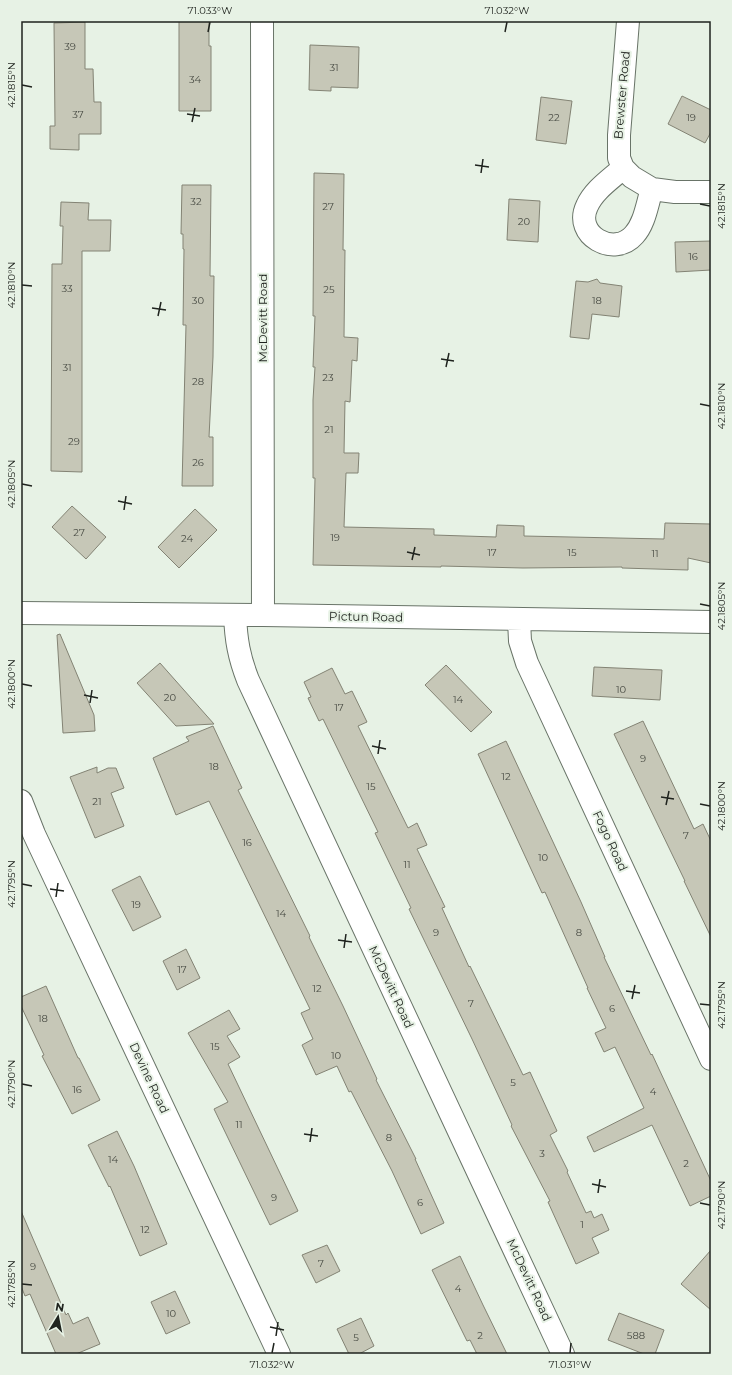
<svg xmlns="http://www.w3.org/2000/svg" width="732" height="1375" viewBox="0 0 732 1375" font-family="Montserrat,sans-serif">
<style>
.building{fill:#c6c7b7;stroke:#838374}
.lines{fill:none;stroke-linecap:round;stroke-linejoin:round}
.minor-casing{stroke:#697468;stroke-width:24}
.minor{stroke:#fff;stroke-width:22}
.ticks{fill:none;stroke:#1f231e;stroke-width:1.5}
.labels{text-anchor:middle;stroke-width:4;stroke-linejoin:round;paint-order:stroke}
.number-label{font-size:10px;fill:#494c44}
.street-label{font-size:12px;fill:#1f231e;stroke:#e7f2e5}
.neatline{fill:none;stroke:#1f231e;stroke-width:1.5}
.ticks-label{font-size:10px;text-anchor:middle;fill:#1f231e}
</style>
<rect width="100%" height="100%" fill="#e7f2e5"/>
<path class="building" d="M179,21H209V46H211V111H179Z
M85,22V69H93L94,102H101V134H79V150L50,149V126H55L54,23Z
M310,45L359,47L358,88L331,87V91L309,90Z
M682,96L711,110V132L705,143L668,124Z
M541,97L572,101L566,144L536,140Z
M314,173L344,174L343,250H345L344,337L358,338L357,361L352,360L350,402L345,401L344,453H359L358,473H346L344,527L434,529V535L496,537L497,525L524,526V536L664,539L665,523L711,524V563L688,558V570L622,568V567L523,568L441,566V567L313,565L315,478H313V400L315,367H313L315,316H313Z
M182,185H211L210,276H214L213,357L209,437H213V486H182L186,325H183L184,249H183V234H181Z
M509,199L540,201L538,242L507,240Z
M61,202L89,203L88,220H111L110,251H82V472L51,471L52,264H62L63,226H60Z
M711,241V270L676,272L675,242Z
M597,279L600,283L622,286L619,317L592,314L589,339L570,337L576,281L588,282Z
M72,506L106,537L86,559L52,527Z
M195,509L217,530L179,568L158,547Z
M60,634L94,715L95,731L63,733L57,635Z
M160,663L214,724L176,726L137,683Z
M446,665L492,712L471,732L425,685Z
M594,667L662,670L660,700L592,696Z
M332,668L345,694L352,691L367,722L358,726L408,828L417,823L427,845L417,849L445,907L442,908L469,967L470,966L523,1075L530,1072L557,1131L550,1135L568,1171L567,1172L586,1213L591,1211L594,1218L602,1214L609,1230L592,1238L599,1253L576,1264L548,1202L550,1201L511,1126L512,1125L472,1039L409,909L411,908L375,833L378,832L323,719L319,721L308,698L311,697L304,682Z
M643,721L694,829L703,824L711,841V937L684,881H685L614,734Z
M213,726L242,788L238,790L310,936L309,937L343,1006L377,1079L376,1080L416,1159H415L444,1223L421,1234L392,1171L351,1091L349,1092L337,1066L316,1075L302,1045L313,1039L301,1013L310,1009L209,801L176,815L153,758L189,741L186,737Z
M506,741L581,902L605,957H604L651,1055L652,1054L711,1181V1196L690,1206L652,1125L594,1152L587,1137L644,1108L615,1047L604,1052L595,1033L606,1028L587,988H588L545,892L542,893L478,754Z
M97,767V773L108,768H116L124,788L111,793L124,826L95,838L70,777Z
M140,876L161,917L133,931L112,890Z
M186,949L200,978L177,990L163,961Z
M46,986L78,1058H79L100,1100L72,1114L42,1056L44,1055L21,1006V997Z
M229,1010L240,1029L227,1036L240,1057L228,1064L298,1211L270,1225L214,1109L228,1102L188,1033Z
M117,1131L134,1166L167,1244L140,1256L110,1186L109,1187L88,1145Z
M21,1211L66,1315L68,1313L73,1324L88,1317L100,1344L76,1354H56L30,1294L25,1296L21,1286Z
M327,1245L340,1271L316,1283L302,1255Z
M711,1250V1310L681,1284Z
M460,1256L483,1305L507,1354H477L470,1340L467,1341L432,1270Z
M175,1291L190,1323L166,1334L151,1302Z
M619,1313L664,1330L655,1354H644L608,1340Z
M361,1318L374,1346L359,1354H349L337,1329Z"/>
<g class="lines">
<defs>
<path id="minor" d="M262,21L263,615
M628,21L619,135V158L623,168L632,177L652,189L675,192H711
M623,168C611,179 594,190 587,206C573,235 614,258 634,235C645,223 647,204 652,189
M21,613L263,615L711,622
M235,615C236,640 239,657 248,680L563,1354
M519,620L520,641L527,663L711,1059
M21,801L34,834L279,1354"/>
</defs>
<use href="#minor" class="minor-casing"/>
<use href="#minor" class="minor"/>
</g>
<path class="ticks" d="M208,32L210,22M505,32L507,22M22,85L32,87M187,114L200,116M192,122L195,108M475,165L489,167M481,173L483,159M700,204L710,206M22,285L32,286M152,308L166,310M158,316L161,302M441,359L454,361M446,367L449,353M700,404L710,406M22,484L32,486M118,501L132,504M124,510L126,496M407,552L420,555M412,560L415,547M700,604L710,606M22,684L32,686M84,695L98,698M90,703L92,690M372,746L386,749M378,754L380,740M661,797L674,799M700,804L710,806M666,805L669,791M22,884L32,886M50,889L64,891M56,897L58,883M338,940L352,942M344,948L346,934M626,991L640,993M632,999L635,985M700,1004L710,1005M22,1084L32,1086M304,1134L318,1136M310,1142L312,1128M592,1184L606,1187M598,1193L600,1179M700,1203L710,1205M22,1284L32,1285M270,1327L284,1330M276,1336L278,1322M272,1353L274,1343M570,1353L571,1343"/>
<g class="labels">
<g class="number-label">
<text x="70" y="50">39</text>
<text x="334" y="71">31</text>
<text x="195" y="83">34</text>
<text x="78" y="118">37</text>
<text x="554" y="121">22</text>
<text x="691" y="121">19</text>
<text x="196" y="205">32</text>
<text x="328" y="210">27</text>
<text x="524" y="225">20</text>
<text x="693" y="260">16</text>
<text x="67" y="292">33</text>
<text x="329" y="293">25</text>
<text x="198" y="304">30</text>
<text x="597" y="304">18</text>
<text x="67" y="371">31</text>
<text x="328" y="381">23</text>
<text x="198" y="385">28</text>
<text x="329" y="433">21</text>
<text x="74" y="445">29</text>
<text x="198" y="466">26</text>
<text x="79" y="536">27</text>
<text x="335" y="541">19</text>
<text x="187" y="542">24</text>
<text x="492" y="556">17</text>
<text x="572" y="556">15</text>
<text x="655" y="557">11</text>
<text x="621" y="693">10</text>
<text x="170" y="701">20</text>
<text x="458" y="703">14</text>
<text x="339" y="711">17</text>
<text x="643" y="762">9</text>
<text x="214" y="770">18</text>
<text x="506" y="780">12</text>
<text x="371" y="790">15</text>
<text x="97" y="805">21</text>
<text x="686" y="839">7</text>
<text x="247" y="846">16</text>
<text x="543" y="861">10</text>
<text x="407" y="868">11</text>
<text x="136" y="908">19</text>
<text x="281" y="917">14</text>
<text x="436" y="936">9</text>
<text x="579" y="936">8</text>
<text x="182" y="973">17</text>
<text x="317" y="992">12</text>
<text x="471" y="1007">7</text>
<text x="612" y="1012">6</text>
<text x="43" y="1022">18</text>
<text x="215" y="1050">15</text>
<text x="336" y="1059">10</text>
<text x="513" y="1086">5</text>
<text x="77" y="1093">16</text>
<text x="653" y="1095">4</text>
<text x="239" y="1128">11</text>
<text x="389" y="1141">8</text>
<text x="542" y="1157">3</text>
<text x="113" y="1163">14</text>
<text x="686" y="1167">2</text>
<text x="274" y="1201">9</text>
<text x="420" y="1206">6</text>
<text x="582" y="1228">1</text>
<text x="145" y="1233">12</text>
<text x="321" y="1267">7</text>
<text x="33" y="1270">9</text>
<text x="458" y="1292">4</text>
<text x="171" y="1317">10</text>
<text x="480" y="1339">2</text>
<text x="636" y="1339">588</text>
<text x="356" y="1341">5</text>
</g>
<g class="street-label">
<text transform="translate(622 95) rotate(-85)" y="4">Brewster Road</text>
<text transform="translate(263 318) rotate(-90)" y="4">McDevitt Road</text>
<text transform="translate(366 617) rotate(1)" y="4">Pictun Road</text>
<text transform="translate(610 841) rotate(65)" y="4">Fogo Road</text>
<text transform="translate(391 987) rotate(65)" y="4">McDevitt Road</text>
<text transform="translate(149 1078) rotate(65)" y="4">Devine Road</text>
<text transform="translate(529 1280) rotate(65)" y="4">McDevitt Road</text>
</g>
</g>
<rect width="732" height="1375" fill="none" stroke="#e7f2e5" stroke-width="44"/>
<g transform="translate(58 1317) rotate(10)" stroke="#e7f2e5" stroke-width="3" paint-order="stroke">
<path d="M0-3L7 15L0 10L-7 15Z" fill="#1f231e"/>
<text y="-6" font-size="11" font-weight="bold" text-anchor="middle" fill="#1f231e">N</text>
</g>
<rect x="22" y="22" width="688" height="1331" class="neatline"/>
<g class="ticks-label">
<text x="210" y="14">71.033°W</text>
<text x="507" y="14">71.032°W</text>
<text transform="translate(11 85) rotate(-90)" y="4">42.1815°N</text>
<text transform="translate(721 206) rotate(-90)" y="4">42.1815°N</text>
<text transform="translate(11 285) rotate(-90)" y="4">42.1810°N</text>
<text transform="translate(721 406) rotate(-90)" y="4">42.1810°N</text>
<text transform="translate(11 484) rotate(-90)" y="4">42.1805°N</text>
<text transform="translate(721 606) rotate(-90)" y="4">42.1805°N</text>
<text transform="translate(11 684) rotate(-90)" y="4">42.1800°N</text>
<text transform="translate(721 806) rotate(-90)" y="4">42.1800°N</text>
<text transform="translate(11 884) rotate(-90)" y="4">42.1795°N</text>
<text transform="translate(721 1005) rotate(-90)" y="4">42.1795°N</text>
<text transform="translate(11 1084) rotate(-90)" y="4">42.1790°N</text>
<text transform="translate(721 1205) rotate(-90)" y="4">42.1790°N</text>
<text transform="translate(11 1284) rotate(-90)" y="4">42.1785°N</text>
<text x="272" y="1368">71.032°W</text>
<text x="570" y="1368">71.031°W</text>
</g>
</svg>
